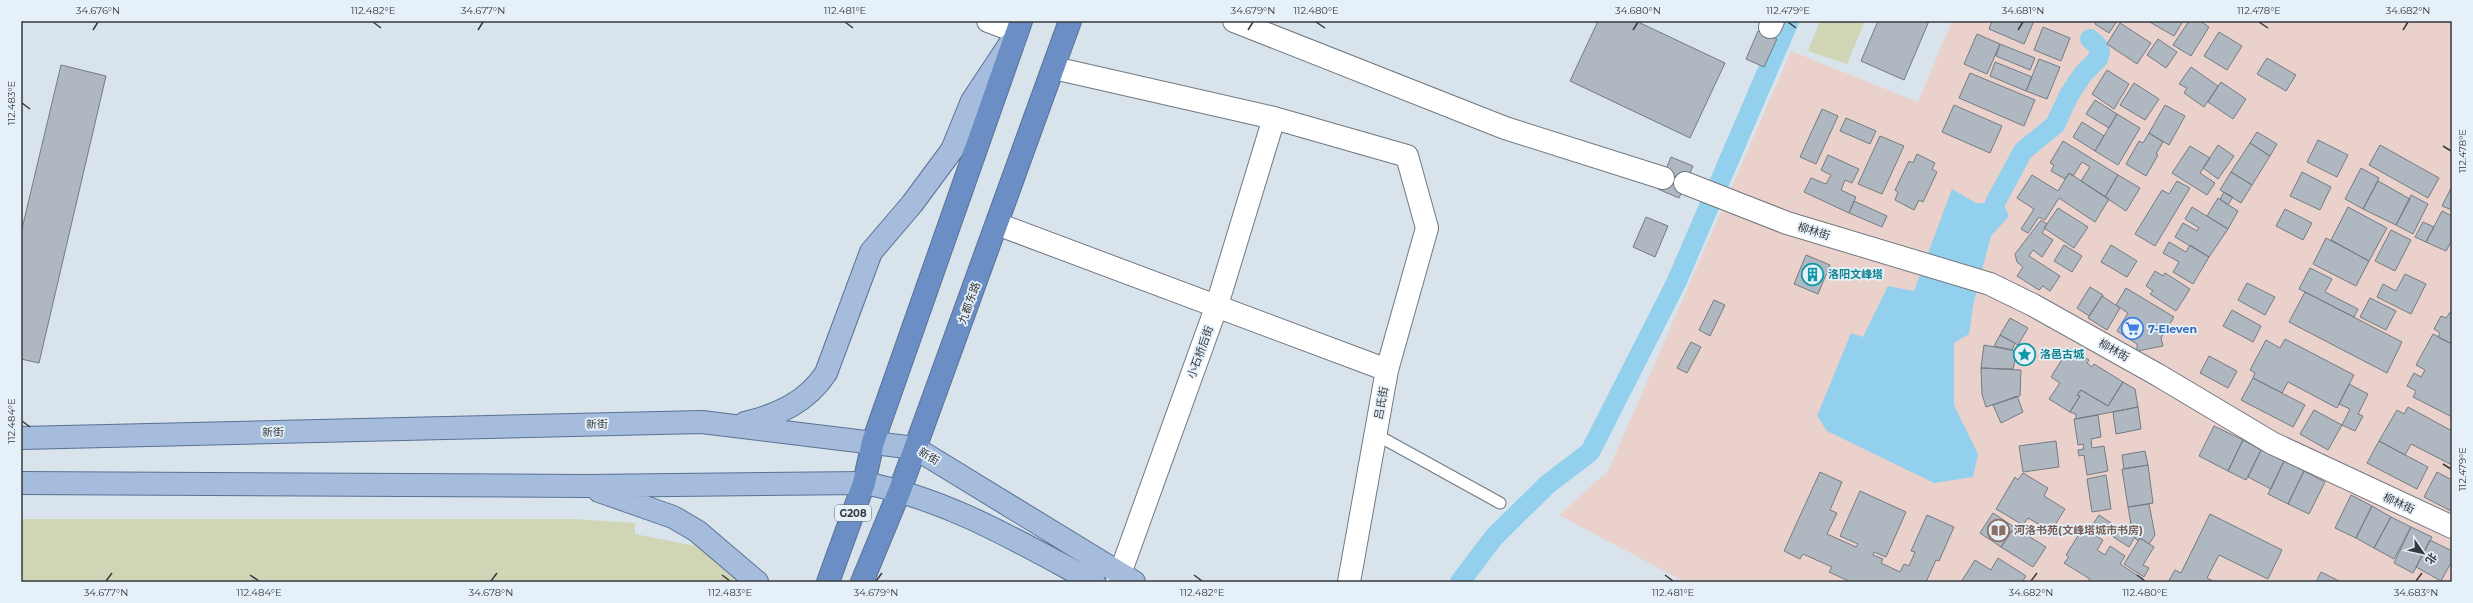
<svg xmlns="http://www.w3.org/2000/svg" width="2473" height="603" viewBox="0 0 2473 603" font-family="Montserrat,'Noto Sans SC',sans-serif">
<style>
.commercial{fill:#ebd1cb}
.green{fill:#d0d6b5}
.water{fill:#92d0ed}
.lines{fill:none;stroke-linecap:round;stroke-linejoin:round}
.canal{stroke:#92d0ed;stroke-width:20}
.building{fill:#afb8c0;stroke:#737b83}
.lane-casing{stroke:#707880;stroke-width:13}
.street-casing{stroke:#707880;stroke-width:24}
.primary-casing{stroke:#587195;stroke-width:24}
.highway-casing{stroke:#587195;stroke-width:24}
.lane{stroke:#fff;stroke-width:11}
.street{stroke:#fff;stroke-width:22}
.primary{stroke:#a6bcdc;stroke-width:22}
.highway{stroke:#6b8fc4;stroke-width:22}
.ticks{fill:none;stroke:#36393d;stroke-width:1.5}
.labels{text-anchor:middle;stroke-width:3.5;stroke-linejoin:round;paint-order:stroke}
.shield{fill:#e6f0f8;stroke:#6b7075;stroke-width:1}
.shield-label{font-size:10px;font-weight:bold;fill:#36393d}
.street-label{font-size:11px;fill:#36393d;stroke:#e6f0f8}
.culture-label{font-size:11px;font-weight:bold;fill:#0d838f;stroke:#e6f0f8;text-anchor:start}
.shop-label{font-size:11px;font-weight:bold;fill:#366cbe;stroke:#e6f0f8;text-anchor:start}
.education-label{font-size:11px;font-weight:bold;fill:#785e54;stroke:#e6f0f8;text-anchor:start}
.neatline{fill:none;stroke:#36393d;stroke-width:1.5}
.ticks-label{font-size:10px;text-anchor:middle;fill:#36393d}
</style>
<rect width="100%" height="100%" fill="#d9e3eb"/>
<path class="commercial" d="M1952,21H2452V582H1685L1559,515L1608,471L1791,51L1918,102Z"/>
<path class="green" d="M1820,21H1865L1847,64L1808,51Z
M21,519H575L635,523V534L706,548L740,582H21Z"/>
<path class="water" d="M1952,189L1976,203H2003L2009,216L1991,236L1973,306L1969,334L1954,343V405L1978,454L1973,477L1934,483L1827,431L1817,416L1851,333L1863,337L1888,286L1914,291Z"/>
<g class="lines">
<path class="canal" d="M1995,203L2023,151L2055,125L2069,95L2083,74L2098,59L2100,52L2097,45L2090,39
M1460,582L1494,537L1548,484L1590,452L1676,283L1789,21"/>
</g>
<path class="building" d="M1598,21H1636L1725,63L1690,138L1570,81Z
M1878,21H1929L1904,80L1861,61Z
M1992,21H2034L2024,44L1989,29Z
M2097,21H2117L2109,33L2095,24Z
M2148,21H2183L2174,36Z
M2189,21H2200L2209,27L2191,56L2173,45Z
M2120,23L2151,43L2137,64L2107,44Z
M2043,27L2070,38L2061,61L2034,50Z
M1758,31L1777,39L1764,67L1746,59Z
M2219,32L2242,46L2227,70L2204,56Z
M1977,34L2000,44L1987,74L1964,64Z
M2158,39L2177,52L2166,68L2147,55Z
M2000,44L2035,58L2030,70L1996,56Z
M2267,58L2296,75L2286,91L2257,74Z
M2039,59L2060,67L2047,99L2026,91Z
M1995,62L2032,77L2026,91L1990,76Z
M61,65L106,76L39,363L21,359V233Z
M2191,67L2218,86L2204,107L2184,93L2187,88L2179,84Z
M2107,70L2129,84L2114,109L2092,94Z
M1970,73L2035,100L2024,126L1959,98Z
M2221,82L2246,99L2233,119L2208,102Z
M2134,83L2159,99L2145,120L2120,105Z
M2095,100L2117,114L2109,128L2086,114Z
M1954,105L2002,126L1990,153L1942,132Z
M2165,105L2185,116L2169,145L2149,133Z
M1822,109L1838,116L1816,164L1800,157Z
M2117,114L2140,128L2118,165L2095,151Z
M1846,118L1876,131L1870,144L1840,131Z
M2082,122L2104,136L2095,151L2073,137Z
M2257,132L2277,144L2270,156L2250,143Z
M2149,133L2163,142L2156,154L2158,155L2146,176L2126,164L2139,141L2143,143Z
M1880,136L1904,146L1882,194L1858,184Z
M2318,140L2348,155L2337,177L2307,162Z
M2063,141L2118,175L2105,197L2081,181L2090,167L2082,162L2073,176L2069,173L2065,179L2051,171L2054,165L2050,163Z
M2250,143L2270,156L2252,185L2231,172Z
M2218,145L2234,156L2218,179L2203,168Z
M2380,145L2439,178L2428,198L2369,165Z
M2190,146L2210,158L2200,173L2215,183L2207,195L2172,173Z
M1917,154L1935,163L1932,169L1937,172L1923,202L1919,200L1914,210L1895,200L1898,192L1895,190L1909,161L1913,163Z
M1828,155L1859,169L1852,183L1845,180L1841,190L1856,197L1849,213L1804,192L1811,178L1826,184L1831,175L1821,170Z
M1671,157L1693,166L1679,198L1658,189Z
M2361,168L2379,178L2363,209L2345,199Z
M2231,172L2252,185L2241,203L2220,190Z
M2302,172L2331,187L2320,210L2290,196Z
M2069,173L2109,199L2095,222L2059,198L2045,220L2039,217L2028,233L2021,229L2034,209L2017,198L2032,175L2058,191Z
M2118,175L2140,188L2126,211L2105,197Z
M2177,181L2190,188L2155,246L2135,234L2162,190L2169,194Z
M2378,181L2410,199L2396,225L2363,209Z
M2452,186V210L2442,206Z
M2224,192L2233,197L2228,205L2220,199Z
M2411,195L2428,204L2413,234L2396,225Z
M2218,198L2238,211L2228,229L2207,216Z
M1854,201L1887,216L1882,227L1849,213Z
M2192,207L2228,229L2209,257L2175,237L2183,223L2197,231L2199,228L2185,219Z
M2348,207L2387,228L2369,261L2331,240Z
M2058,208L2088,227L2074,248L2044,228Z
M2285,209L2312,223L2303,240L2276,226Z
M2442,211L2452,216V240L2446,251L2426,242Z
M1646,217L1668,226L1655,257L1633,247Z
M2041,220L2047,224L2042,233L2053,240L2042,257L2033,250L2029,256L2060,276L2050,291L2043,286L2039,290L2017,276L2023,267L2017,262L2015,254Z
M2423,222L2434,227L2426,242L2415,237Z
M2391,230L2411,240L2395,271L2375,261Z
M2326,238L2369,261L2356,286L2313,264Z
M2169,242L2186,252L2190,245L2209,257L2193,284L2173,272L2179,262L2163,253Z
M2064,245L2082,256L2072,272L2054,261Z
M2111,245L2137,261L2127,277L2101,262Z
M1806,255L1830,265L1818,294L1794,284Z
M2310,268L2332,279L2325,292L2358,309L2354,317L2299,289Z
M2155,271L2163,276L2165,273L2190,289L2176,311L2150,294L2153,291L2146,286Z
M2405,274L2426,284L2411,314L2377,297L2383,284L2396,291Z
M2247,283L2275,297L2265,315L2238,300Z
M2090,287L2103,295L2089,316L2077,308Z
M2126,288L2174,317L2161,338L2163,346L2137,351V344L2117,331L2128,313L2116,305Z
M2305,292L2402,342L2387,373L2289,322Z
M2102,296L2120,308L2107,330L2088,318Z
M2370,298L2396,311L2386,330L2360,317Z
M1714,300L1725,305L1710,336L1699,330Z
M2232,310L2261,326L2253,342L2223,326Z
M2451,311L2452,312V344L2438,337L2440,333L2434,329L2441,316L2446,318Z
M2010,318L2028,328L2018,345L2000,335Z
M2433,334L2452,344V417L2413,397L2416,391L2407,386L2414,373L2421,377L2425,370L2416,365Z
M2000,335L2015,343L2012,350L1994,346Z
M2285,339L2354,375L2337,408L2288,382L2282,393L2253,378L2255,373L2250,370L2266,340L2280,348Z
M1691,342L1701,347L1687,373L1677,368Z
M1984,345L2017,351L2013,369L1981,368Z
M2069,348L2089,360L2087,363L2092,367L2094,364L2123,382L2108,406L2081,390L2077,395L2080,396L2070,412L2049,399L2060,383L2051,377Z
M2209,356L2237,371L2228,388L2200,373Z
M1981,368L2021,370L2020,396L1986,407L1982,394Z
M2253,378L2305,405L2293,427L2241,400Z
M2123,382L2135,389L2138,407L2076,419V414L2070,412L2080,396L2077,395L2081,390L2108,406Z
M2349,384L2368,394L2358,414L2363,416L2355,431L2342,425L2350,409L2339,404Z
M2017,396L2023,412L2001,423L1993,405Z
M2138,407L2141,429L2116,434L2113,412Z
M2408,407L2452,431V465L2411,444L2405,455L2379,441L2397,410L2404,414Z
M2314,410L2342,425L2328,450L2300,434Z
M2098,415L2101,437L2091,439L2092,448L2104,446L2108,471L2087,475L2084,455L2079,456L2078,450L2084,449L2083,444L2078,445L2074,419Z
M2214,426L2243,440L2228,471L2199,456Z
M2243,440L2261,450L2246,480L2228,471Z
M2056,441L2059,467L2023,472L2019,446Z
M2379,441L2428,467L2417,489L2367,463Z
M2261,450L2284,461L2271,489L2248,477Z
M2145,451L2148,465L2124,469L2122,455Z
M2284,461L2304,471L2288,504L2268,494Z
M2148,465L2153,503L2128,507L2122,469Z
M2304,471L2325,482L2309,514L2288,504Z
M1820,472L1842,482L1830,510L1837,513L1827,534L1856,547L1858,544L1840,536L1860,491L1906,512L1886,557L1874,552L1873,555L1883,559L1881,563L1900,572L1904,564L1909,566L1915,552L1911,551L1927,515L1954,527L1939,561L1936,560L1926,582H1851L1829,572L1832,567L1803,554L1800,559L1784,551Z
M2437,472L2452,480L2451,511L2424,497Z
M2023,473L2048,488L2044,496L2065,509L2051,531L2028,518L2023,525L1996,509L2015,477L2018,480Z
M2106,475L2111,509L2092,512L2087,479Z
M2351,495L2372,506L2356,538L2335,528Z
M2149,504L2155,535L2149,544L2140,538L2138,541L2135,538L2137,533L2132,530L2128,507Z
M2372,506L2391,517L2374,548L2356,538Z
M1993,513L2014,527L2001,547L1980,533Z
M2210,514L2282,550L2268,579L2219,555L2207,578L2215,582H2168L2175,570L2181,573Z
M2099,515L2120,529L2123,524L2137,533L2129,547L2093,524Z
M2391,517L2411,527L2394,559L2374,548Z
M2014,527L2046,547L2033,567L2001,547Z
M2411,527L2432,537L2413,573L2394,563Z
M2083,528L2103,540L2097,550L2105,555L2110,546L2125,556L2120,564L2143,579L2141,582H2088L2090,579L2064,563L2069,557L2066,555Z
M2140,538L2154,547L2143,565L2149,568L2144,577L2124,564Z
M2430,540L2452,551V561L2441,581L2416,567Z
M1998,558L2026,576L2022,582H1961L1975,560L1991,570Z
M2321,572L2341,582H2316Z"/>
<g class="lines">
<defs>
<path id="lane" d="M1375,434L1500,503"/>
<path id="street" d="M988,21L1017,32
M1234,21L1505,128L1663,178
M1770,27L1773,21
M1054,68L1274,118L1407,156L1427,228L1387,370L1349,582
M1685,183L1787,223L1990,284L2033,305L2158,375L2272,443L2452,527
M997,224L1387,370
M1117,582L1217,305L1274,118"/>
<path id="primary" d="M745,423C778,415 807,402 826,373L871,252L912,204L952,150L972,101L1009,45
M21,438L702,422L915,448L1134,582
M21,483L585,486L864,483C948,499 1019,542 1094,582
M599,491L673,517L697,531L757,582"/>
<path id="highway" d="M828,582L864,483L873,442L1021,21
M862,582L900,490L1070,21"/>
</defs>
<use href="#lane" class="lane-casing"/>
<use href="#street" class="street-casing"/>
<use href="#primary" class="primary-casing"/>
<use href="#highway" class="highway-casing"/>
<use href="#lane" class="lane"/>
<use href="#street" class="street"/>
<use href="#primary" class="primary"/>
<use href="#highway" class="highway"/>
</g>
<path class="ticks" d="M373,22L381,28M845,22L853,28M1316,22L1325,28M1788,22L1796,28M2259,22L2268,28M93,30L98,22M478,30L483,22M1248,30L1253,22M1633,30L1638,22M2018,30L2023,22M2403,30L2408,22M22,103L30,109M2443,146L2451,151M22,421L30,427M2443,464L2451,469M250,575L259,581M722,575L730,581M1194,575L1202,581M1665,575L1673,581M2137,575L2145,581M106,581L112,573M491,581L497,573M876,581L882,573M2031,581L2037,573M2416,581L2422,573"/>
<defs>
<symbol id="building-ring" viewBox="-11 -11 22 22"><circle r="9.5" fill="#e6f0f8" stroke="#0f9aa8" stroke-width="1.5"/><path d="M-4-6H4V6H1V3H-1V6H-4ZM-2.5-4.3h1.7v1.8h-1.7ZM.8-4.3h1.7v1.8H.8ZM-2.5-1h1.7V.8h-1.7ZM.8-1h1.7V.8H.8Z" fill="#0f9aa8"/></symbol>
<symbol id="supermarket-ring" viewBox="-11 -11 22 22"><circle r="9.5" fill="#e6f0f8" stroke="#3f7fe0" stroke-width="1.5"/><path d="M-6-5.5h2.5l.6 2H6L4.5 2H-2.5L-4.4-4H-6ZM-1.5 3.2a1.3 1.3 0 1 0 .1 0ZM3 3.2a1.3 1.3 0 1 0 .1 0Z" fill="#3f7fe0"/></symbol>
<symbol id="sight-ring" viewBox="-11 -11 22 22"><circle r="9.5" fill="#e6f0f8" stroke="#0f9aa8" stroke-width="1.5"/><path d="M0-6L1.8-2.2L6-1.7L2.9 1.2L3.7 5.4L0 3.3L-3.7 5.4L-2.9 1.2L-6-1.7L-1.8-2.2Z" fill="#0f9aa8"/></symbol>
<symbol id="library-ring" viewBox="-11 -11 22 22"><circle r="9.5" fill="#e6f0f8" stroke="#8d6e63" stroke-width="1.5"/><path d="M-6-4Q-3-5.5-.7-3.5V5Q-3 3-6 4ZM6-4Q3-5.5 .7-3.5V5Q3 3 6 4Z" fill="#8d6e63"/></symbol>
</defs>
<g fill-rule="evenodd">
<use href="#building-ring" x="1800" y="262" width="25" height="25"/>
<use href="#supermarket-ring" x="2120" y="316" width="25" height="25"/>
<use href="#sight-ring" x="2012" y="342" width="25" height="25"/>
<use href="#library-ring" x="1986" y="518" width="25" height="25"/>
</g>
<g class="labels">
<rect class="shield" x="835" y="505" width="36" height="16" rx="3"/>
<g class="shield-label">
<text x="853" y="517">G208</text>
</g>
<g class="street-label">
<text transform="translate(1814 231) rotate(17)" y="4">柳林街</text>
<text transform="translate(969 303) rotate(-70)" y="4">九都东路</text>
<text transform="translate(2114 350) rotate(29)" y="4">柳林街</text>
<text transform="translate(1200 352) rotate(-70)" y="4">小石桥后街</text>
<text transform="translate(1381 403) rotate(-80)" y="4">吕氏街</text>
<text transform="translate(597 424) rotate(-1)" y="4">新街</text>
<text transform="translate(273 432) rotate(-1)" y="4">新街</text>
<text transform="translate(929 456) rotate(31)" y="4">新街</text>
<text transform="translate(2399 503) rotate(25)" y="4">柳林街</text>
</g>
<g class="culture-label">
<text x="1828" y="278">洛阳文峰塔</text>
<text x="2040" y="358">洛邑古城</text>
</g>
<g class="shop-label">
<text x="2148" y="333">7-Eleven</text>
</g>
<g class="education-label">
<text x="2014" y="534">河洛书苑(文峰塔城市书房)</text>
</g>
</g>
<rect width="2473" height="603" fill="none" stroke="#e6f0f8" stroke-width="44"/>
<g transform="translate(2423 553) rotate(124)" stroke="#e6f0f8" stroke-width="3" paint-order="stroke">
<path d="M0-3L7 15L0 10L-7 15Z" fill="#36393d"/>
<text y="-6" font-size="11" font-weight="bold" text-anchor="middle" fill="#36393d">北</text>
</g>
<rect x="22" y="22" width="2429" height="559" class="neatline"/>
<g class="ticks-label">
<text x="98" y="14">34.676°N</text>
<text x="373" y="14">112.482°E</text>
<text x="483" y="14">34.677°N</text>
<text x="845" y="14">112.481°E</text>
<text x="1253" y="14">34.679°N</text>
<text x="1316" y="14">112.480°E</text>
<text x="1638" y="14">34.680°N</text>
<text x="1788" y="14">112.479°E</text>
<text x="2023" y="14">34.681°N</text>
<text x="2259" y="14">112.478°E</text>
<text x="2408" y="14">34.682°N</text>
<text transform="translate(11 103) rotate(-90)" y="4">112.483°E</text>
<text transform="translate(2462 151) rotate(-90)" y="4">112.478°E</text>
<text transform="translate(11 421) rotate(-90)" y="4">112.484°E</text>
<text transform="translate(2462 469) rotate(-90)" y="4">112.479°E</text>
<text x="106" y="596">34.677°N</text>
<text x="259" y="596">112.484°E</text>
<text x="491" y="596">34.678°N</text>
<text x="730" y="596">112.483°E</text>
<text x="876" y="596">34.679°N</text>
<text x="1202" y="596">112.482°E</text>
<text x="1673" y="596">112.481°E</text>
<text x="2031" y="596">34.682°N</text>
<text x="2145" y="596">112.480°E</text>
<text x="2416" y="596">34.683°N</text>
</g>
</svg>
